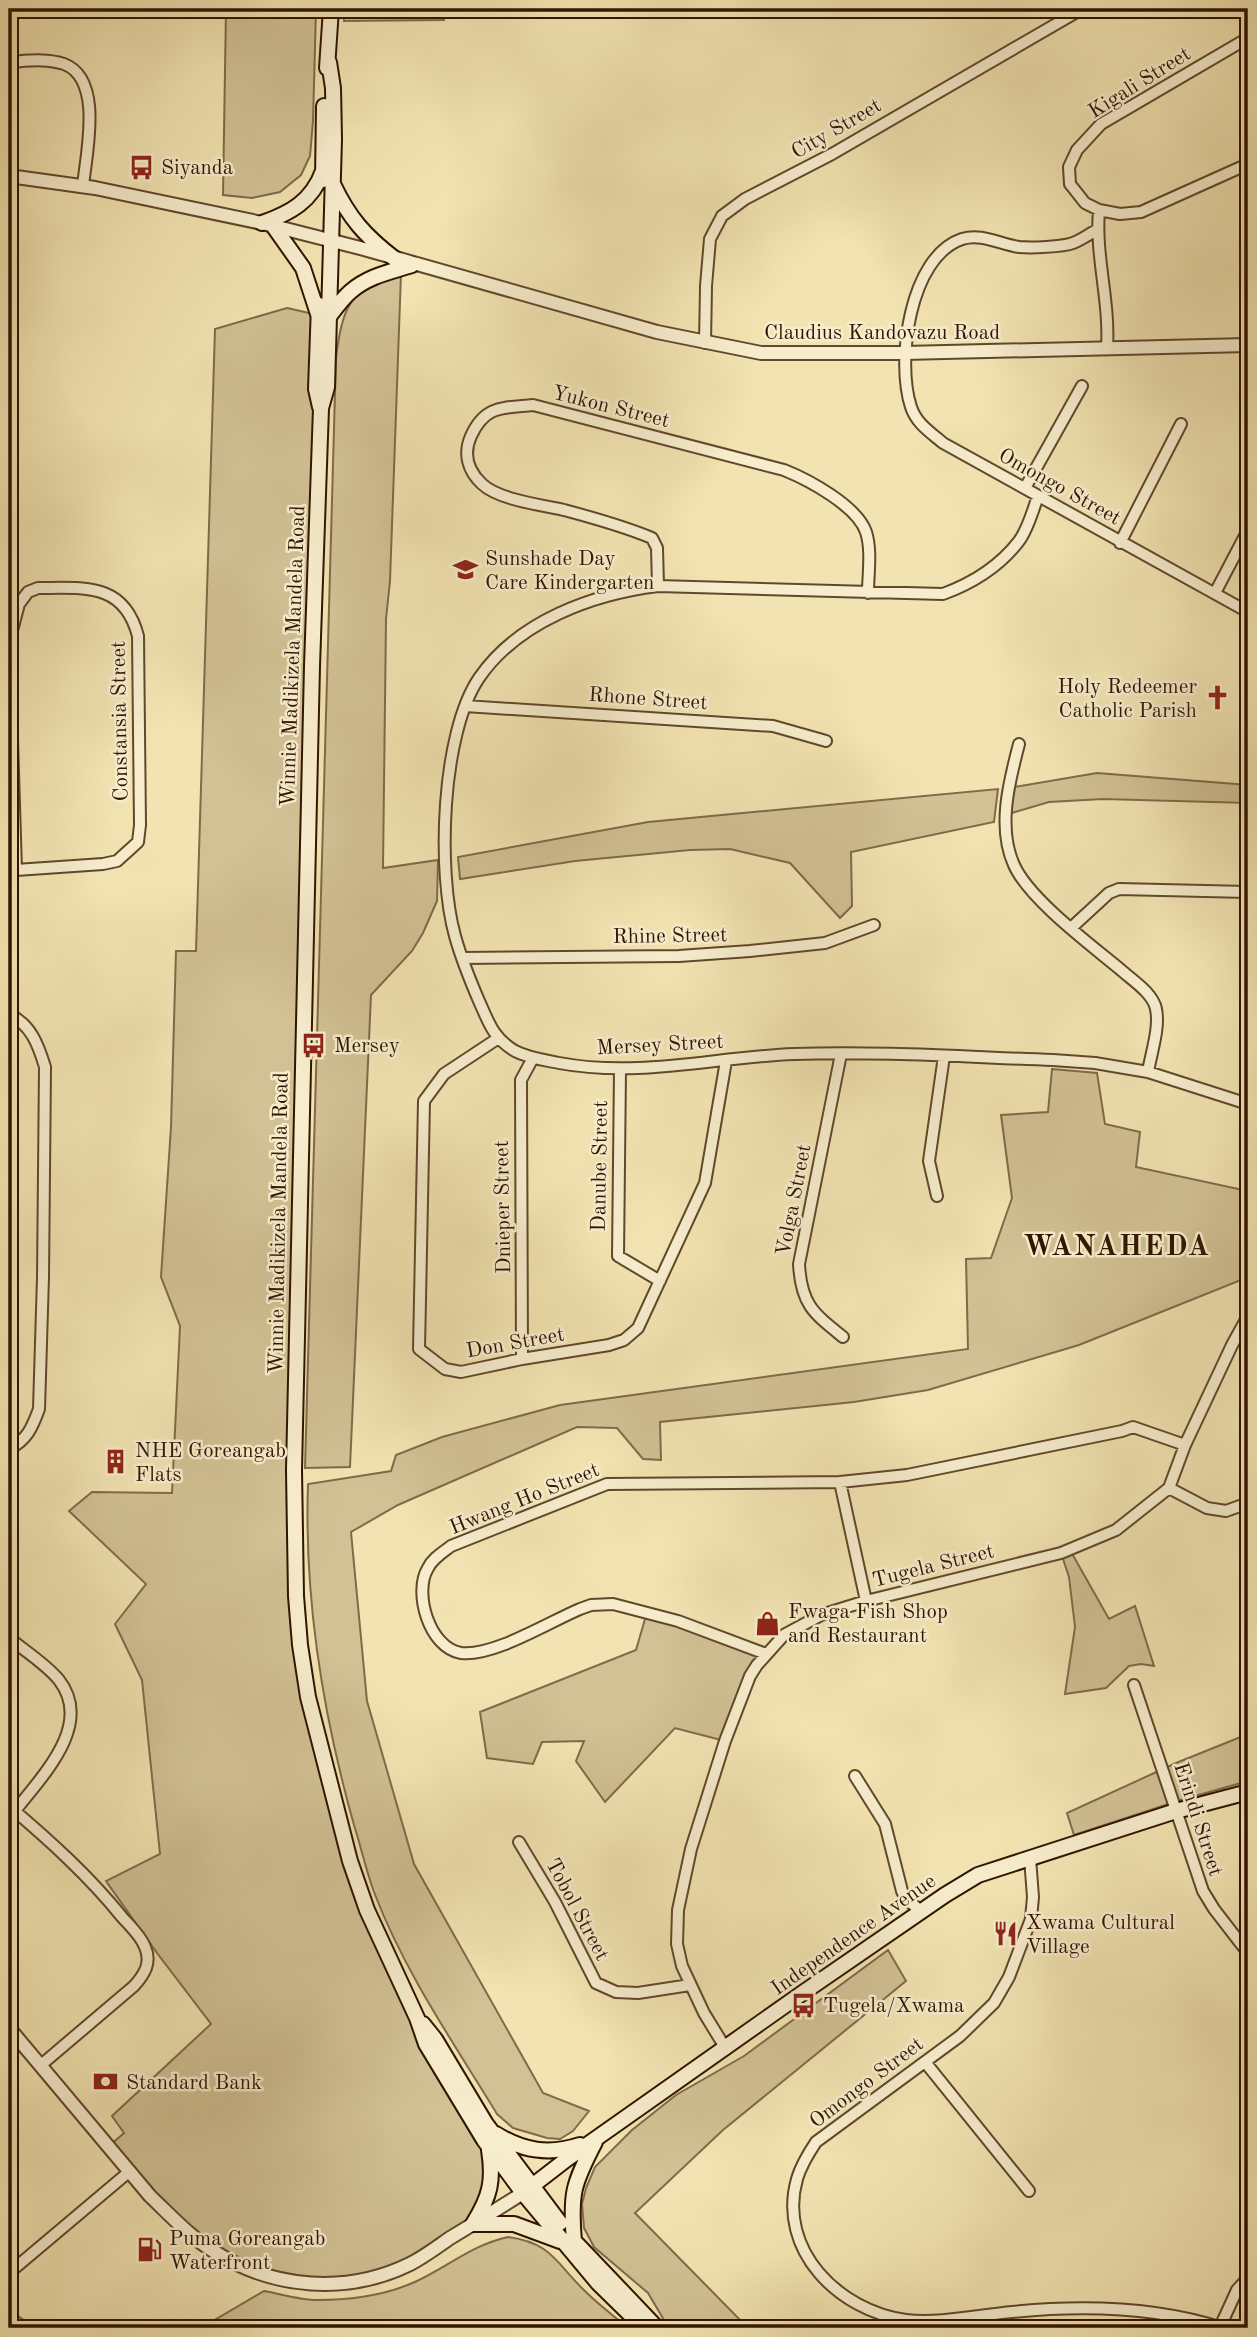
<svg xmlns="http://www.w3.org/2000/svg" width="1257" height="2337" viewBox="0 0 1257 2337" font-family="'Old Standard TT',serif">
<style>
.green{fill:#d1c194;stroke:#806a4a;stroke-width:2}
.lines{fill:none;stroke-linecap:round;stroke-linejoin:round}
.minor-casing{stroke:#60482c;stroke-width:14}
.tertiary-casing{stroke:#60482c;stroke-width:16}
.secondary-casing{stroke:#301400;stroke-width:18}
.minor{stroke:#f7edcd;stroke-width:10}
.tertiary{stroke:#f7edcd;stroke-width:12}
.secondary{stroke:#f7edcd;stroke-width:14}
.labels{text-anchor:middle;stroke-width:5;stroke-linejoin:round;paint-order:stroke}
.street-label{font-size:21px;fill:#301400;stroke:#f7edcd}
.poi-label{font-size:21px;fill:#301400;stroke:#f7edcd;text-anchor:start}
.district-label{font-size:28px;font-weight:bold;letter-spacing:2px;fill:#301400;stroke:#f7edcd}
</style>
<rect width="100%" height="100%" fill="#f2e4b2"/>
<filter id="stains"><feTurbulence type="fractalNoise" baseFrequency=".00286" numOctaves="4"/><feColorMatrix values="0 0 0 0 .2 0 0 0 0 .09 0 0 0 0 .02 0 0 0 .5 -.17"/></filter>
<radialGradient id="worn" r=".72"><stop offset=".6" stop-color="#630" stop-opacity="0"/><stop offset="1" stop-color="#630" stop-opacity=".3"/></radialGradient>
<path class="green" d="M226,9H316L313,121L310,156L301,175L280,192L252,198L223,195Z
M344,9H444V20L344,21Z
M401,274L390,581L386,619L383,868L438,860L437,901L423,933L412,951L371,995L350,1467L305,1468L336,357C343,306 349,288 401,274Z
M287,308L318,315L302,1143L300,1645L350,1861L491,2165L473,2224L409,2265L333,2285L245,2268L175,2220L109,2146L124,2133L112,2116L211,2024L157,1953L106,1881L160,1854L142,1680L115,1624L146,1584L69,1511L92,1492L172,1493L180,1326L161,1277L171,1127L176,951H196L215,329Z
M1097,773L1248,785V803L1103,799L1049,802L1005,815L1008,788Z
M998,789L994,822L851,852L852,906L840,918L790,863L730,849L690,850L575,861L460,879L458,857L648,822Z
M1052,1069L1097,1073L1105,1124L1140,1132L1136,1167L1248,1191V1273L1246,1278L1079,1345L928,1390L854,1402L660,1422L661,1460L643,1459L617,1428L577,1427L398,1505L351,1532L367,1701L414,1864L543,2093L589,2111L573,2131L560,2139L547,2138L513,2128L497,2114C453,2042 404,1971 374,1892C366,1870 361,1847 354,1825C323,1715 304,1599 308,1484L391,1471L396,1455L442,1437L560,1405L968,1349L966,1259L991,1258L1012,1198L1001,1115L1048,1112Z
M1070,1550L1109,1619L1135,1606L1154,1666L1141,1664L1129,1666L1106,1688L1065,1694L1075,1627L1069,1577L1061,1553Z
M647,1612L766,1654L725,1741L675,1728L605,1802L576,1761L584,1741L542,1742L533,1764L487,1758L480,1712L636,1650Z
M1248,1734V1781L1181,1800L1074,1835L1067,1813L1176,1763Z
M888,1950L906,1981L723,2130L635,2213L748,2328H673L664,2320L648,2293L594,2247L584,2228L582,2204L586,2188L595,2167L632,2130L676,2095L744,2056Z
M508,2237C553,2243 556,2264 586,2292C599,2305 614,2316 628,2328H201L264,2291C281,2294 300,2300 317,2300C350,2300 387,2295 417,2281C449,2266 472,2245 508,2237Z
M9,2309L34,2328H9Z"/>
<g class="lines">
<defs>
<path id="minor" d="M1248,38L1101,124L1077,150L1069,167L1070,184L1085,203L1099,210L1120,214L1141,212L1248,164
M9,62C26,61 47,58 64,64C104,79 86,154 83,186
M1099,210C1095,256 1110,301 1107,347
M1097,230C1089,234 1081,240 1073,243C1062,247 1031,248 1019,247C999,244 982,233 962,239C909,257 896,362 911,407C916,423 930,432 943,443L1248,612
M705,343L706,286L710,239L722,216L745,199L832,154L1082,9
M1025,488L1082,386
M1038,496C1033,510 1028,529 1019,541C999,567 973,583 943,594L658,586C593,594 518,621 479,678C441,734 437,872 455,936C461,958 470,980 479,1001C489,1023 493,1038 515,1051C528,1058 544,1060 559,1063C640,1078 714,1057 794,1054C880,1051 967,1057 1053,1060L1095,1063L1148,1072L1248,1104
M1120,543L1181,424
M658,586L657,548L652,538C623,526 594,518 564,510C542,505 499,500 482,484C468,471 463,454 471,436C485,405 503,408 533,405L784,470C809,480 857,506 866,532C872,551 868,574 868,593
M38,588C84,588 124,582 138,636L140,825L138,842L117,861L103,864L16,870L9,642L19,604L28,592Z
M1215,593L1248,530
M465,706L773,726L826,741
M1019,744C1009,782 997,828 1014,865C1029,899 1091,945 1121,970C1132,980 1153,993 1156,1009C1160,1028 1151,1053 1148,1072
M1071,928L1109,893L1119,889L1248,892
M463,958L679,956L750,951L825,943L874,925
M9,1014C31,1025 38,1044 45,1067L43,1277L39,1409C32,1428 27,1440 9,1449
M497,1039L444,1074L424,1101L419,1349L445,1369L461,1372L522,1359L609,1345L624,1340L638,1328L705,1183L726,1061
M841,1054L799,1264C801,1304 813,1313 843,1337
M620,1070L618,1256L660,1281
M937,1196L929,1161L944,1056
M522,1359L521,1080L533,1058
M840,1482L866,1601
M1169,1488L1207,1508L1226,1511L1248,1503
M9,1638C25,1651 46,1664 59,1680C94,1725 42,1776 15,1811
M766,1654L678,1621L613,1604L591,1605L580,1609C549,1622 493,1657 461,1653C429,1648 413,1592 428,1568C433,1558 442,1553 451,1546L607,1484L840,1482L907,1475L1122,1431L1133,1427L1185,1445
M1134,1685L1203,1891L1214,1909L1248,1953
M855,1776L885,1824L902,1891L906,1899L921,1911
M9,1806C49,1840 89,1876 122,1917C130,1926 141,1936 145,1947C152,1963 144,1975 134,1986L41,2065
M519,1842L555,1902L596,1983L616,1992L638,1993L690,1985
M1030,1858L1033,1897L1031,1919L1009,1977L994,2003L960,2036L816,2142C808,2154 801,2165 797,2179C777,2250 839,2311 906,2320C938,2324 979,2315 1012,2312C1082,2305 1154,2306 1222,2328
M726,2049L704,2013L682,1966L677,1944L678,1910L691,1849L725,1741L750,1676L757,1665L784,1635L821,1615L866,1601L1061,1553L1116,1530L1169,1488L1185,1445L1232,1345L1248,1316
M925,2062L1029,2191
M9,2273L130,2171
M1220,2327L1237,2290L1248,2278"/>
<path id="tertiary" d="M9,176L95,188L262,223L364,249L657,332L761,353H904L1248,345
M9,2028L150,2196C170,2215 191,2238 215,2252C274,2289 347,2295 410,2264C424,2257 437,2247 450,2238C475,2223 499,2208 523,2193"/>
<path id="secondary" d="M329,62L333,88L334,139L327,387L321,408L312,666L294,1470L296,1596L300,1645L308,1697L350,1861L367,1910L417,2018L426,2044L484,2140L523,2193L598,2283L644,2328
M327,68L331,9
M323,180L324,106
M333,184C349,218 365,236 395,259
M262,223C291,213 312,201 323,171
M274,227L303,268L318,314
M319,305L316,389L320,407
M328,318C335,309 342,299 350,292C368,276 390,272 412,265
M423,2024L435,2039L486,2124L560,2223
M496,2134C523,2151 549,2155 580,2145
M523,2193L567,2159L804,1992L945,1895L978,1875L1176,1811L1248,1792
M473,2224H514L560,2241
M473,2224C490,2197 494,2181 489,2150
M574,2241C570,2194 573,2184 595,2142
M577,2244L657,2328"/>
</defs>
<use href="#minor" class="minor-casing"/>
<use href="#tertiary" class="tertiary-casing"/>
<use href="#secondary" class="secondary-casing"/>
<use href="#minor" class="minor"/>
<use href="#tertiary" class="tertiary"/>
<use href="#secondary" class="secondary"/>
</g>
<defs>
<symbol id="bus-bare" viewBox="-9 -9 18 18"><path d="M-5-6H5V4H4V6H2V4H-2V6H-4V4H-5ZM-3.5-4V0h7V-4ZM-3.5 1.2v1.5H-2V1.2ZM2 1.2v1.5H3.5V1.2Z" fill="#8f2418" stroke="#f7edcd" stroke-width="2.5" paint-order="stroke"/></symbol>
<symbol id="school-bare" viewBox="-9 -9 18 18"><path d="M0-5L7-2L0 1L-7-2ZM-4 1L0 2.5L4 1V4Q0 6-4 4Z" fill="#8f2418" stroke="#f7edcd" stroke-width="2.5" paint-order="stroke"/></symbol>
<symbol id="church-bare" viewBox="-9 -9 18 18"><path d="M-1.2-6h2.4v3.5h3.3v2.4h-3.3V6h-2.4V-.1h-3.3v-2.4h3.3Z" fill="#8f2418" stroke="#f7edcd" stroke-width="2.5" paint-order="stroke"/></symbol>
<symbol id="building-bare" viewBox="-9 -9 18 18"><path d="M-4-6H4V6H1V3H-1V6H-4ZM-2.5-4.3h1.7v1.8h-1.7ZM.8-4.3h1.7v1.8H.8ZM-2.5-1h1.7V.8h-1.7ZM.8-1h1.7V.8H.8Z" fill="#8f2418" stroke="#f7edcd" stroke-width="2.5" paint-order="stroke"/></symbol>
<symbol id="shop-bare" viewBox="-9 -9 18 18"><path d="M-5-2.5h2.3a2.7 3.5 0 0 1 5.4 0H5L5.5 6h-11ZM-1.5-2.5h3a1.5 2.3 0 0 0-3 0Z" fill="#8f2418" stroke="#f7edcd" stroke-width="2.5" paint-order="stroke"/></symbol>
<symbol id="restaurant-bare" viewBox="-9 -9 18 18"><path d="M-5-6h1v4h1v-4h1v4h1v-4h1v5L-1.5 .5V6h-2V.5L-5-1ZM5-6V6H3V1.5H1.5Q1.5-4 5-6Z" fill="#8f2418" stroke="#f7edcd" stroke-width="2.5" paint-order="stroke"/></symbol>
<symbol id="bank-bare" viewBox="-9 -9 18 18"><path d="M-6-4H6V4H-6ZM0-2.3a2.3 2.3 0 1 0 0 4.6a2.3 2.3 0 1 0 0-4.6Z" fill="#8f2418" stroke="#f7edcd" stroke-width="2.5" paint-order="stroke"/></symbol>
<symbol id="fuel-bare" viewBox="-9 -9 18 18"><path d="M-5.5-6h7V0h2V4h1.3V-2.5L3-4.5l.8-.8L6-3V5H2.5V1h-1V6h-7ZM-4.2-4.7v3.2H.2V-4.7Z" fill="#8f2418" stroke="#f7edcd" stroke-width="2.5" paint-order="stroke"/></symbol>
</defs>
<g fill-rule="evenodd">
<use href="#bus-bare" x="124" y="150" width="35" height="35"/>
<use href="#school-bare" x="448" y="552" width="35" height="35"/>
<use href="#church-bare" x="1200" y="680" width="35" height="35"/>
<use href="#bus-bare" x="296" y="1028" width="35" height="35"/>
<use href="#building-bare" x="98" y="1444" width="35" height="35"/>
<use href="#shop-bare" x="750" y="1606" width="35" height="35"/>
<use href="#restaurant-bare" x="988" y="1916" width="35" height="35"/>
<use href="#bus-bare" x="786" y="1988" width="35" height="35"/>
<use href="#bank-bare" x="88" y="2064" width="35" height="35"/>
<use href="#fuel-bare" x="132" y="2232" width="35" height="35"/>
</g>
<g class="labels">
<g class="street-label">
<text transform="translate(1139 82) rotate(-32)" y="7">Kigali Street</text>
<text transform="translate(836 128) rotate(-30)" y="7">City Street</text>
<text x="882" y="339">Claudius Kandovazu Road</text>
<text transform="translate(611 406) rotate(14)" y="7">Yukon Street</text>
<text transform="translate(1060 486) rotate(29)" y="7">Omongo Street</text>
<text transform="translate(292 656) rotate(-88)" y="7">Winnie Madikizela Mandela Road</text>
<text transform="translate(648 698) rotate(4)" y="7">Rhone Street</text>
<text transform="translate(119 721) rotate(-91)" y="7">Constansia Street</text>
<text transform="translate(670 935) rotate(-1)" y="7">Rhine Street</text>
<text transform="translate(660 1044) rotate(-3)" y="7">Mersey Street</text>
<text transform="translate(599 1166) rotate(-89)" y="7">Danube Street</text>
<text transform="translate(793 1200) rotate(-79)" y="7">Volga Street</text>
<text transform="translate(502 1207) rotate(-91)" y="7">Dnieper Street</text>
<text transform="translate(278 1223) rotate(-89)" y="7">Winnie Madikizela Mandela Road</text>
<text transform="translate(515 1342) rotate(-10)" y="7">Don Street</text>
<text transform="translate(524 1498) rotate(-22)" y="7">Hwang Ho Street</text>
<text transform="translate(933 1565) rotate(-14)" y="7">Tugela Street</text>
<text transform="translate(1199 1819) rotate(72)" y="7">Erindi Street</text>
<text transform="translate(578 1909) rotate(62)" y="7">Tobol Street</text>
<text transform="translate(853 1934) rotate(-35)" y="7">Independence Avenue</text>
<text transform="translate(866 2082) rotate(-37)" y="7">Omongo Street</text>
</g>
<g class="poi-label">
<text x="161" y="174">Siyanda</text>
<text x="485" y="565">Sunshade Day<tspan x="485" dy="24">Care Kindergarten</tspan></text>
<text x="1197" y="693" text-anchor="end">Holy Redeemer<tspan x="1197" dy="24">Catholic Parish</tspan></text>
<text x="334" y="1052">Mersey</text>
<text x="135" y="1457">NHE Goreangab<tspan x="135" dy="24">Flats</tspan></text>
<text x="788" y="1618">Fwaga Fish Shop<tspan x="788" dy="24">and Restaurant</tspan></text>
<text x="1026" y="1929">Xwama Cultural<tspan x="1026" dy="24">Village</tspan></text>
<text x="823" y="2012">Tugela/Xwama</text>
<text x="126" y="2089">Standard Bank</text>
<text x="169" y="2245">Puma Goreangab<tspan x="169" dy="24">Waterfront</tspan></text>
</g>
<g class="district-label">
<text x="1117" y="1255">WANAHEDA</text>
</g>
</g>
<rect width="1257" height="2337" fill="none" stroke="#f2e4b2" stroke-width="35"/>
<rect x="10" y="10" width="1236" height="2316" fill="none" stroke="#301400" stroke-width="3.5"/>
<rect x="18" y="18" width="1222" height="2302" fill="none" stroke="#301400" stroke-width="2"/>
<rect width="100%" height="100%" filter="url(#stains)"/>
<rect width="100%" height="100%" fill="url(#worn)"/>
</svg>
